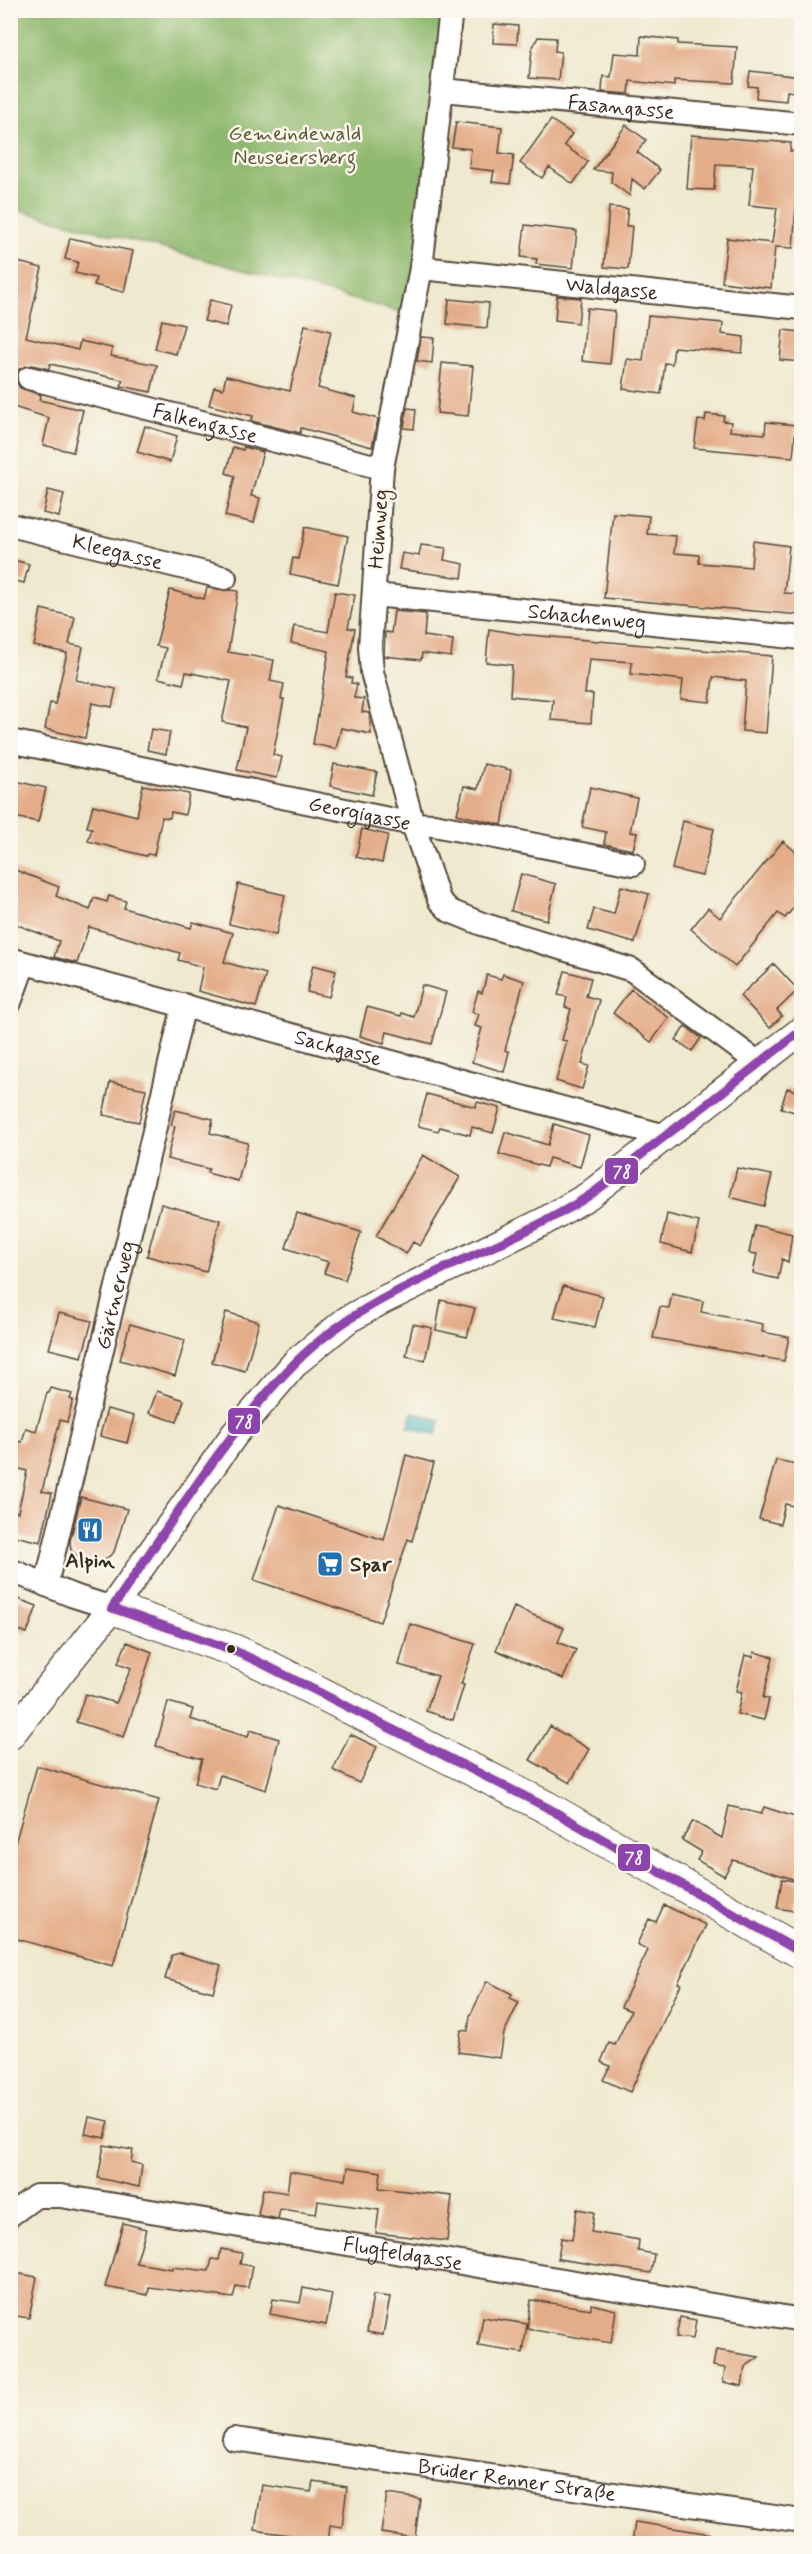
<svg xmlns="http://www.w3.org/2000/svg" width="812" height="2554" viewBox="0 0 812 2554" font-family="Mynerve,sans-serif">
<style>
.forest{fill:#90b96f;stroke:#667246;stroke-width:1.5}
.water{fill:#42b1bf;stroke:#3e6e6e;stroke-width:1.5}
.building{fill:#e4ad8a}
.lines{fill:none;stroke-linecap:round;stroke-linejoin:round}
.minor-casing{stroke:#564739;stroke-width:26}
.tertiary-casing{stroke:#564739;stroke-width:30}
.secondary-casing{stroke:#564739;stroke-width:34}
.minor{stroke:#fff;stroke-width:22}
.tertiary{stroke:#fff;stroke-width:27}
.secondary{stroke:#fff;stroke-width:32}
.bus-1-casing{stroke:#fbf7ec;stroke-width:14}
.bus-1{stroke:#8e44ad;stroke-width:9}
.bus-dot{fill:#3b2a1e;stroke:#fbf7ec;stroke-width:2}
.labels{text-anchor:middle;stroke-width:5;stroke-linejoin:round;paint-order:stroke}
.street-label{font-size:21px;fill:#3b2a1e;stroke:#fbf7ec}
.park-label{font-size:21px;fill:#5a5637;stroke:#fbf7ec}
.poi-label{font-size:21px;font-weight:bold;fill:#3b2a1e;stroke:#fbf7ec}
.line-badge{stroke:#fbf7ec;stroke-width:2}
.badge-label{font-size:16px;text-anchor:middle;font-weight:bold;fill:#fff}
</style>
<rect width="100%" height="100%" fill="#fbf7ec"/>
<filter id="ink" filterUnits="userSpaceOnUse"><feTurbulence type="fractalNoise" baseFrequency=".0167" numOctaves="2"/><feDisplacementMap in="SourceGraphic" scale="12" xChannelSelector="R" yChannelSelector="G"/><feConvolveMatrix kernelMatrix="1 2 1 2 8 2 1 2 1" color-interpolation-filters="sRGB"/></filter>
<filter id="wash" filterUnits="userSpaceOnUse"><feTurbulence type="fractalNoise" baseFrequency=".008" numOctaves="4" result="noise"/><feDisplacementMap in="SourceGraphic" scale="24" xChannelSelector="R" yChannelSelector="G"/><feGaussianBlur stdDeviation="1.35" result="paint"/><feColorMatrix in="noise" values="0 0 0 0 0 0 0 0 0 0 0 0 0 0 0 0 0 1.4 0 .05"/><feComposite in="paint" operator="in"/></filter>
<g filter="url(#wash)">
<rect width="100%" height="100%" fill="#efe9cf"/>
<path class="forest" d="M10,11H447L412,315L11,208Z"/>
<path class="water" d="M413,1412L440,1420L436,1435L408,1427Z"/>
<g id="blocks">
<path class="building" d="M494,24L518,26L517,44L493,43Z
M641,36L678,40V44L737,47L734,83L674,80V86L630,81L629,94L602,92L603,76L611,77L614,53L640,55Z
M538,37L556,38L555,51L561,52L558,80L529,78L532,49Z
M750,71L801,77V93L787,91L786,101L756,98L757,87L748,86Z
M551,120L572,134L564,145L588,162L573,184L549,167L542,178L520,163Z
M456,122L502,127L499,153L514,155L510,184L492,182L494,171L469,168L471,149L452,147Z
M626,125L646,140L637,152L660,170L645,189L632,179L630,196L611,182L612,172L593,170Z
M691,135L791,143L790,151L800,152L793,248L775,247L771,288L722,282L727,238L772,243L777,208L749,205L753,166L716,164L714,190L687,189Z
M609,207L628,209L626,226H632L628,269L604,267Z
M525,225L577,231L573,268L536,264L537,259L521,257Z
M70,238L133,251L124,292L94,285L96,278L75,273L78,262L65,259Z
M10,260L42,268L26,337L78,350L80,341L112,348L111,356L157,365L151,392L121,386L123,380L50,364L49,369L32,365L19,369L16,381L20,388L41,395L39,400L83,410L73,452L43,445L49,418L10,406Z
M557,296L581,298L578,323L555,320Z
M449,299L489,303L487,328L447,324Z
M210,300L231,305L226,326L204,321Z
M587,308L615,311L610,364L582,361Z
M648,316L723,323L722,334L744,337L742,353L674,347L672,364L665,363L661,394L623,389L627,359L643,361Z
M162,320L184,325L176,354L155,349Z
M305,325L331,331L318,388L356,398L353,412L378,419L372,447L301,428L300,433L251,421L253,416L209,405L214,387L223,389L226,376L290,391Z
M783,330L801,332V362L780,360Z
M421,337L434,338L432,363L417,361Z
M442,363L473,366L468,416L437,413Z
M407,408L416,409L414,429L404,428Z
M706,414L724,416L723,421L731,422L730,431L765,434L766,422L796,425L793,457L694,448L698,420L705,421Z
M145,426L177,436L170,462L137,452Z
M233,447L243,450L244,447L263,452L251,496L260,498L254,523L225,516L235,476L226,473Z
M48,490L64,494L59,517L43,513Z
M613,513L649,516L647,534L676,536L674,553L699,555V563L751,567L753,541L789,546L784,593L801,594V615L604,598Z
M305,527L348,536L338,584L290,574L293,558L298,559Z
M421,545L446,548L444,560L464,564L462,578L399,569L402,553L419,556Z
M10,559L29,564L24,583L10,580Z
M207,588L238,591L228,652L274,660L270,681L284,684L281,699H284L273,755L282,757L277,778L237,770L246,727L222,722L231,681L186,672L183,684L158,678L166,648L156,646L170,590L204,599Z
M335,592L355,595L348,628L355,629L346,677L352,678L351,683L357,684L354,698L364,699L362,712L369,713L371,734L341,728L336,749L313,744L329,651L291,643L294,626L328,632Z
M41,609L75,617L69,644L83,647L76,680L116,689L112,707L92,703L85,738L45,729L50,703L55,704L67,653L34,646Z
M394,611L426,614L424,636L453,640L451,657L422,653L421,660L384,656L385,632L391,633Z
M489,629L518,634L772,656L766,733L742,731L746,681L713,677L710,702L681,699L683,680L631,674L632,662L589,659L585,694H593L591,723L551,720L553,700L510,696L512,665L486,662Z
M151,729L170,732L166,754L147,750Z
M334,764L377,772L372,795L330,786Z
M484,764L511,770L502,825L457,814L464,786L478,789Z
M15,781L46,788L38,822L10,816Z
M143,785L189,794L185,815L171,812L170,818L162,817L154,855L147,854L146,856L88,841L92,828L87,827L93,805L137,816Z
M590,787L637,798L630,832L637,833L633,850L604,844L606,832L582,827Z
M683,821L714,829L702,876L672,869Z
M362,829L388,835L382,863L356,857Z
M783,841L801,856V885L794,895L800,900L785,918L778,913L735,967L691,929L708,908L720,918Z
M10,868L59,887L56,896L90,910L94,898L107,902L109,896L126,901L124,908L191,928L193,922L233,933L224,962L266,974L256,1007L198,991L203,967L178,960L180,953L89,927L77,963L54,957L59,941L10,922Z
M521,874L556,884L547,920L511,911Z
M238,884L285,895L276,935L229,924Z
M621,886L649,894L635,943L588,930L594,909L614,914Z
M774,964L798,990L777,1010L782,1016L770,1028L740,996Z
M313,965L336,971L329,997L307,992Z
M565,971L591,978L586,996L599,1000L582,1064L589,1066L582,1089L556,1081L567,1041L562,1040L571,1009L565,1007L567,997L558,995Z
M503,974L524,981L505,1050L509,1052L504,1072L472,1062L482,1028L475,1026L479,1014L472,1012L478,991L482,993L487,975L501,979Z
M422,985L446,992L432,1044L387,1032L384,1043L360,1036L367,1007L401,1016L402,1013L414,1017Z
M631,989L669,1018L651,1042L613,1013Z
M685,1026L701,1038L692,1051L676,1040Z
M110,1082L146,1089L139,1122L103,1115Z
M787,1088L801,1093V1114L781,1108Z
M427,1094L476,1107L477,1102L500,1108L493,1133L472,1127L470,1135L440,1127L438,1131L418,1126Z
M175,1110L213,1119L210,1133L248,1143L238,1181L207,1173L209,1169L167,1159L175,1126L171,1125Z
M554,1124L589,1135L580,1167L549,1158L546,1167L499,1154L505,1132L548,1145Z
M423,1155L460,1177L420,1246L413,1242L406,1254L376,1236Z
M737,1168L772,1175L764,1206L730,1197Z
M161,1204L220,1220L206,1272L147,1256Z
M297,1213L361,1232L345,1280L324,1273L328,1262L286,1248Z
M667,1214L699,1222L692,1252L661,1244Z
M755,1225L792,1234L788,1262L782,1259L778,1279L753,1273L757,1254L749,1253Z
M563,1286L603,1296L595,1327L554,1318Z
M672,1294L703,1301L701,1312L763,1324L762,1332L789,1337L784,1361L653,1338L660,1307L669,1308Z
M441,1300L475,1308L467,1337L436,1330Z
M226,1312L259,1322L245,1371L212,1362Z
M59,1313L92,1321L82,1357L49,1349Z
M130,1324L185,1340L175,1376L120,1360Z
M413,1324L432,1328L425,1360L406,1356Z
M51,1388L72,1394L70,1399L73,1400L67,1422L60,1420L42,1491L52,1493L41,1542L10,1535V1510L18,1512L27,1471L10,1466V1439L22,1442L26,1428L36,1431L47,1393H49Z
M157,1391L184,1400L177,1422L149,1413Z
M107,1409L134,1416L127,1443L100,1436Z
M406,1455L434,1463L412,1541L408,1539L380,1622L254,1580L279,1505L384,1540Z
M776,1460L801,1465V1489L798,1507L785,1504L780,1524L759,1519Z
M81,1497L127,1509L114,1552L101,1563L84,1562L71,1550L70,1541Z
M10,1596L37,1606L27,1633L10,1627Z
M514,1607L564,1628L558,1642L576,1650L563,1679L496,1650Z
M410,1624L475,1644L461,1684L464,1685L453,1720L426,1711L438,1676L399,1665Z
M127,1642L152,1652L124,1737L76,1722L85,1694L116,1703L131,1668L118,1663Z
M754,1652L773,1657L763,1698L769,1699L764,1720L737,1714L742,1692L736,1691L745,1655L753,1657Z
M168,1702L193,1709L190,1719L248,1737L250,1730L279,1739L266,1790L220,1775L216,1789L195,1783L202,1759L156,1746Z
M550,1726L589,1749L570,1783L530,1760Z
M350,1734L377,1747L359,1783L333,1770Z
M37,1766L159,1800L113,1966L10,1937V1861Z
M729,1806L761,1814L764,1807L801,1819V1862L796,1880L733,1860L724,1876L697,1860L702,1852L682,1840L693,1821L722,1838Z
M782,1879L799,1882L794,1911L777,1908Z
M664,1905L706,1925L678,1983L681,1984L630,2092L603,2080L610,2066L601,2062L609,2043L615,2045L631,2011L621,2007L648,1950L637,1944L649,1919L656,1922Z
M180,1953L221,1965L213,1992L165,1979L172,1955Z
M487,1981L512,1994L510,1998L519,2002L504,2033L500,2058L458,2052L461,2030L468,2031L470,2016Z
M89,2117L109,2121L105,2138L85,2134Z
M104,2145L133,2150L131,2162L142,2165L139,2187L98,2178Z
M348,2167L381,2172L379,2188L452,2196L447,2241L376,2233L379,2210L318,2201L316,2214L280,2209L278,2219L258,2215L263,2189L287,2193L290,2171L346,2180Z
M577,2209L594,2212L591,2232L639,2240L638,2251L654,2254L651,2273L558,2259L561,2238L572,2240Z
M123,2223L146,2229L136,2263L172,2269V2267L209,2271L212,2259L219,2260L221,2249L242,2253L240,2264L252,2266L248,2288L236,2286L233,2298L149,2287L148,2295L105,2287Z
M10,2272L37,2277L29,2318L10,2315Z
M303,2288L332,2294L326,2325L270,2314L273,2299L300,2303Z
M373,2295L390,2297L383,2335L367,2332Z
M531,2300L591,2309V2304L616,2310L611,2343L527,2329Z
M483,2317L527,2324L523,2353L478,2346Z
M680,2317L696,2320L693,2339L676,2337Z
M716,2350L759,2357L745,2367L742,2386L723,2382L725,2368L713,2366Z
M313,2482L347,2487L342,2527L330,2525L328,2544H307L308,2538L255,2530L262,2485L311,2492Z
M387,2494L420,2499L415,2538L381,2533Z
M635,2522L711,2534V2544H632Z"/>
</g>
</g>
<g filter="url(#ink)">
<use href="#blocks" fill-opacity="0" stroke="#564739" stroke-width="1.5"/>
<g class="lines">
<defs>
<g id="minor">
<path d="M451,10L421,268L382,468L370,647L372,672L413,824L434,825L633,864"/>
<path id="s1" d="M442,90L802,124"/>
<path id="s2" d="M421,268L802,308"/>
<path id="s3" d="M29,378L382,468"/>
<path id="s4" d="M10,525L225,578"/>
<path id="s5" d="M374,595L802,638"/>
<path id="s6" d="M10,741L413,824L439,900L450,911L482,924L632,970L760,1064"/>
<path id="s7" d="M10,959L666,1136"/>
<path d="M10,1002L24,963"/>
<path d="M10,1570L71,1595L112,1608"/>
<path id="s8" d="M46,1585L184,1005"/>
<path id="s9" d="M10,2215L36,2196H61L802,2320"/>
<path id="s10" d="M234,2439L802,2521"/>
</g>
<path id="tertiary" d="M10,1736L112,1608L234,1435L296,1362L347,1320L383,1300L543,1222L588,1196L802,1030"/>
<path id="secondary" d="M112,1608L233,1650L263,1664L546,1807L802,1953"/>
</defs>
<use href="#minor" class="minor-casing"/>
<use href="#tertiary" class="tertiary-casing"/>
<use href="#secondary" class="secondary-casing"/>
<use href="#minor" class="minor"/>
<use href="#tertiary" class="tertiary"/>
<use href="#secondary" class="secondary"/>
<defs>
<path id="bus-1" d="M112,1608C169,1527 227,1431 296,1362C376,1282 494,1257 587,1197C611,1181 633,1161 656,1143C705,1106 753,1068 802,1030
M112,1608L233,1650L263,1664L546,1807L802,1953"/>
</defs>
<use href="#bus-1" class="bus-1-casing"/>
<use href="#bus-1" class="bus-1"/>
</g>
</g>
<defs>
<symbol id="restaurant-square" viewBox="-11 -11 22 22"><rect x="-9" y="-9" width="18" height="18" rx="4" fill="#1f6fb2" stroke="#fbf7ec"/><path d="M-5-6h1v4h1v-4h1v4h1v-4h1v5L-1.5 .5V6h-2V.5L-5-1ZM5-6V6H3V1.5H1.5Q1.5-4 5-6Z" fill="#fff"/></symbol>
<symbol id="supermarket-square" viewBox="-11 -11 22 22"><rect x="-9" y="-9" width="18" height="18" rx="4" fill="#1f6fb2" stroke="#fbf7ec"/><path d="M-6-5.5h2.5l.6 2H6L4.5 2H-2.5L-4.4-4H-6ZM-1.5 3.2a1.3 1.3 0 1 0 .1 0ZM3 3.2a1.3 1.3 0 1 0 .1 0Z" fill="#fff"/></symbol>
</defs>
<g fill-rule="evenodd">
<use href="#restaurant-square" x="75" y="1515" width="30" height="30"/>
<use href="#supermarket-square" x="315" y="1549" width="30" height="30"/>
</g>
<circle class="bus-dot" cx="231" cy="1649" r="5"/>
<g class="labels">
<g class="street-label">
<text dy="7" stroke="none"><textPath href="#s1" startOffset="180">Fasangasse</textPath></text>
<text dy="7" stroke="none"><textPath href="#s2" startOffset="192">Waldgasse</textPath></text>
<text dy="7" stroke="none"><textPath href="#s3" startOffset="182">Falkengasse</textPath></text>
<text transform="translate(378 529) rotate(-86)" y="7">Heimweg</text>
<text dy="7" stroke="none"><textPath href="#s4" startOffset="111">Kleegasse</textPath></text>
<text dy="7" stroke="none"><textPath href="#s5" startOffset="214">Schachenweg</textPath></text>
<text dy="7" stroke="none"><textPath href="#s6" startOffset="357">Georgigasse</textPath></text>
<text dy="7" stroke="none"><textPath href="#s7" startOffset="340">Sackgasse</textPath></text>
<text dy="7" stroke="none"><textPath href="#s8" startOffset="298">Gärtnerweg</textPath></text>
<text dy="7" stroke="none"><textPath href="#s9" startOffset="404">Flugfeldgasse</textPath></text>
<text dy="7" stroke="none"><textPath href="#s10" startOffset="286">Brüder Renner Straße</textPath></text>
</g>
<g class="park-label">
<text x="295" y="140">Gemeindewald<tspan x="295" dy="24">Neuseiersberg</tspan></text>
</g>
<g class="poi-label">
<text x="90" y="1567">Alpin</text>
<text x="350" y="1571" text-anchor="start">Spar</text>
</g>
</g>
<g class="line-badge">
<rect x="604" y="1157" width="35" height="28" rx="6" fill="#8e44ad"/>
<rect x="227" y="1407" width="34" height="28" rx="6" fill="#8e44ad"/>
<rect x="617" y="1843" width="34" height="29" rx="6" fill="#8e44ad"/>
</g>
<g class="badge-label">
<text x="622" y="1177">78</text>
<text x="244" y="1427">78</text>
<text x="634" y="1863">78</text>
</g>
<rect width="812" height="2554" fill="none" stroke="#fbf7ec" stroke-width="36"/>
</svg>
